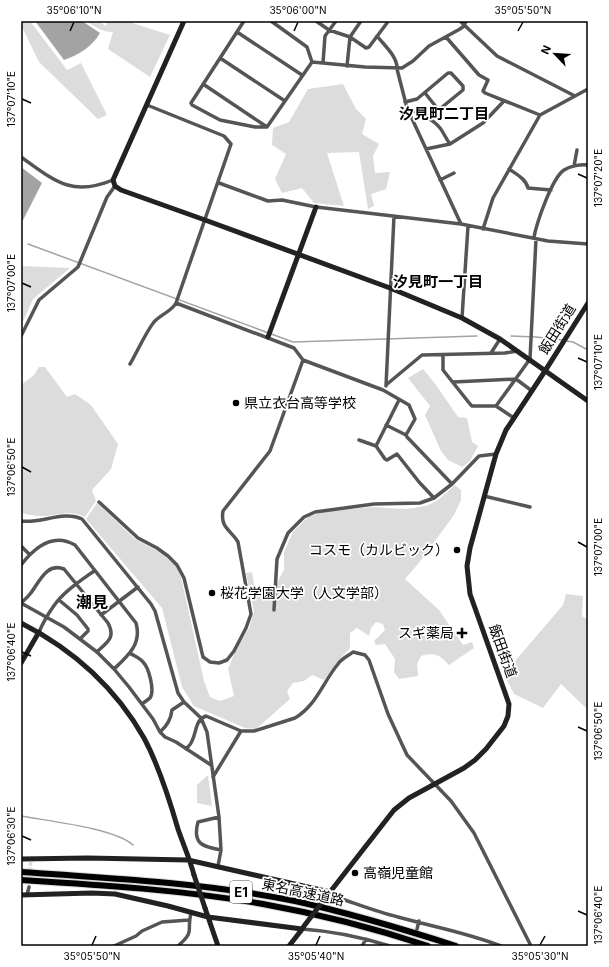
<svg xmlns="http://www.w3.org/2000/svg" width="609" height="967" viewBox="0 0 609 967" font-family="Inter,'Noto Sans JP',sans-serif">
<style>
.green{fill:#dcdcdc}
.water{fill:#a3a3a3}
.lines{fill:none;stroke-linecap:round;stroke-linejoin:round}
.stream{stroke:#a3a3a3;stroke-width:1.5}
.street-tunnel{stroke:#d9d9d9;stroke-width:3.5;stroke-dasharray:3.5 2;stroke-linecap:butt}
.highway-casing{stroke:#dbdbdb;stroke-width:8}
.street{stroke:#555;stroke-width:3.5}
.secondary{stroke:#222;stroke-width:5}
.highway{stroke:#000;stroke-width:6}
.secondary-bridge{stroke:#222;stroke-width:5}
.ticks{fill:none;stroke:#000;stroke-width:1.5}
.poi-dot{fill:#000;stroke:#fff;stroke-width:1.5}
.labels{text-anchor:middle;stroke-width:3.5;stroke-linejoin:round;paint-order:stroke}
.shield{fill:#fff;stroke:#4c4c4c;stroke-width:1}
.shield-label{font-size:13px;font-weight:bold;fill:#000}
.street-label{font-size:14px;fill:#000;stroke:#fff}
.poi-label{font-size:14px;fill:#000;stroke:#fff;text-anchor:start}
.neighbourhood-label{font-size:15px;font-weight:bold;fill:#000;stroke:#fff}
.quarter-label{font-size:16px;font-weight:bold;fill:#000;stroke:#fff}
.neatline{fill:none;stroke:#000;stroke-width:1.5}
.ticks-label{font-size:10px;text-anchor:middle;fill:#000}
</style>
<rect width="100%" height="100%" fill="#fff"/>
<path class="green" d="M21,21H30L67,70L81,63L107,115L98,119L39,62L21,25Z
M86,21H99L106,26L107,21H126L170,35L150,77L108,49L113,32C102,32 95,27 86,21Z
M343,84L356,109L366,119L362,134L379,144L373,156L375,173L390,172L386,189L371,194L374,206L368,209L359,152L327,153L344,206L314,203L302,188L282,193L275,179L286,154L272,145L273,128L289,122L308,89Z
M21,266L70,268L33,299L21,326Z
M39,367H45L67,397L75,394L91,405L118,444L111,469L92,490L96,501L85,517C69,509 57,516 41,516C34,516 27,514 21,513V385L34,375Z
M423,369L436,385L458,417L467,418L472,442L478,446L470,461L462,467L448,460L441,451L425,415L430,406L408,378Z
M455,485L461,490V500L454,515L418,564L405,579L439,610L463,645L472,642L474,648L449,665C440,655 435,652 421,656L417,664L418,676L399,679L394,672L395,659L385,644L376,645L374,641L385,630L383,624L376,622L371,628L369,636L357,628L350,633V648L337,662L324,680L312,675L304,681L293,683L287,691L290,699L256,729L245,728L194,706L182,687L162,608L86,519L97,503L135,539L158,551L167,558L176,566L181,577L204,681L210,697L220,701L234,696L228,669L234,654L249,628L254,612L246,573L252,572L254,584L260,592L271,594L284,570V552L293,532L309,516L329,511L373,507L406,509L426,506L438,500Z
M566,594L583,596L582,616L588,620V710L561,684L543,708L514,694L504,674L563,605Z
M208,775L212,806L197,803V785Z"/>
<path class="water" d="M35,21H82L100,33C92,47 78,55 64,60Z
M21,167L42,183L21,224Z"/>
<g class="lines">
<path class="stream" d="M28,244L293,342L477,336
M511,336L536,337L563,340
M566,341L573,342L588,350
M21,816C47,821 115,828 133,845"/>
<path class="street-tunnel" d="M29,882L31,859
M412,946L416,932"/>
<defs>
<path id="highway" d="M21,872C112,878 205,883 295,901C349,913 403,929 456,946
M21,880C102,885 183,890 263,904C319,914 374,928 428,946"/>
</defs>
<use href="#highway" class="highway-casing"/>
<path class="street" d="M244,21L191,103L192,105L220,120L255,127H267L312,62
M271,21L307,47L312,62
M316,21L329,30L350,37L366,48L369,47L387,23
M460,21L497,56L575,96
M237,32L302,75
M377,36C384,45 398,57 397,69L407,108L461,224
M446,37L479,75L488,80L483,91L485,93L540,115
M220,58L285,101
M312,62L365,67L402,68L413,61L429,46L460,29L464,26L466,21
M323,63L325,36L336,21
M347,66L350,37L361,21
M203,84L267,127
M405,102L417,99L448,73H451L463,86V90L441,108H437L425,93
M407,108C418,113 432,118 440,128C444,133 446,139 450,144
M426,149L450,144L483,123L504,101
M21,157C55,181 71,197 113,180
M574,166L577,150
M509,169C516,174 526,179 528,188L551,190
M440,180L454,173
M219,183L268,201L282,200L316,207L461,224L548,241L588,244
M483,229L493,198L540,115L588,89
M534,237C537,222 552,178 564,170C570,166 581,164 588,165
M176,303L294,348L303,360L383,390L409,405L415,419L406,435L407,437L452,484
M462,318L468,226
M21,336L39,300L78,267L107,197L115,186
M491,353L500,339
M443,355V370L470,404L472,406H496L514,418
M130,364C137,352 146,332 154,322C161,314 171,312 176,303L231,144L224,136L147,105
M453,382L516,379L532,391
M386,385L422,355L505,353L518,351
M386,386L394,216
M496,406L530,359L536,239
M386,425L406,435
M359,440L376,446L399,400
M376,446L385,459L387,460L397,454L419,482L434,498
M484,496L530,507
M99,502L138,538L157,548L168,556L177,565L184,578L203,657L210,662L219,663L227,660L234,651L246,628L251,614L238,542C231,530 220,528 223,511L270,451L303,360
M21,521C41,524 63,510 82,519L151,604L155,611L178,693L184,702L201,718L207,732L219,817L221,850L218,866
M21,546L29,554
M21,565C34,548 53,532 75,545L136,623C142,644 128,656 114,669
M59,600L77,615L88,629V631L80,639
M21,603L64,627L97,652L114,669L129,687L153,719L160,732L165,737L176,742L211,765
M21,603C24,600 27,598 30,594C39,583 46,562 64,569L108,623C116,638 107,642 97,652
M274,610L277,559L288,533L304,517L315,512L374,504L420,503L434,498L452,484L479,456L496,454
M101,615L138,587
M39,632C43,623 48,614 53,607C63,592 80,581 94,571
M130,653C134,656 140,658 143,662C149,668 155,691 150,698L142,704
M160,732C167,726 171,719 172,710L184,702
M186,749C189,746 191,744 192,741C197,731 195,720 206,716L241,731H254L295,718C316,706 323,682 338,664C341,659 348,656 353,652L365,655L369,660L388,714L407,755L451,801L474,833L531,946
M213,777L241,731
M219,817L198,822C192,844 203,847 221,850
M330,892L336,897C357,904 377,912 398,917C434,927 465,932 501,946
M27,895L29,887
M302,929C332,931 361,937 390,946
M417,929L419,921
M114,946L136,936L142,931L162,922L189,920
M178,946C196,930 186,932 191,913
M362,946L366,939"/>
<path class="secondary" d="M184,21L113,180L115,186L121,190L205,220L390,288L462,318L500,339L588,401
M268,337L316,207
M21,623C72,649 115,687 144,738C159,766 169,798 178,829C183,844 190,859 194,875
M21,663L39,632
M21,859L88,858L188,860L330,892L394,810L409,798L464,768L475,760L486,749L504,726L508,716L509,704L470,594L467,566L470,548L496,454L506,430L545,371L588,303
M21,895L92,893L115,894L168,906L208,917L302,929
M205,908L218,946
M289,946L303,928"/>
<use href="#highway" class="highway"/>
<path class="secondary-bridge" d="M194,875L205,908
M304,926L330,892"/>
</g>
<path class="ticks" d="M70,31L74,22M294,31L298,22M518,31L523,22M22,99L31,103M578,174L587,178M22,283L31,287M578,358L587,362M22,467L31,472M578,542L587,547M22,652L31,656M578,727L587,731M22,836L31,840M578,911L587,915M92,945L96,936M316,945L320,936M540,945L545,936"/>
<g class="poi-dot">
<circle cx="236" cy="403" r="4"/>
<circle cx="457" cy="550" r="4"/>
<circle cx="212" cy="593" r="4"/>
<path d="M460 627h4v4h4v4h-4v4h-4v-4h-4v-4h4z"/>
<circle cx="355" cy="873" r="4"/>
</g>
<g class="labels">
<rect class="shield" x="230" y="881" width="22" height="22" rx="3"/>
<g class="shield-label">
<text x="241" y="897">E1</text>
</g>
<g class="street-label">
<text transform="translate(557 329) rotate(-58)" y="5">飯田街道</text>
<text transform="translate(503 651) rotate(70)" y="5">飯田街道</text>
<text transform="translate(303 892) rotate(12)" y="5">東名高速道路</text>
</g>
<g class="poi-label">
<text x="244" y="408">県立衣台高等学校</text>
<text x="449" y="555" text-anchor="end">コスモ（カルビック）</text>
<text x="220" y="598">桜花学園大学（人文学部）</text>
<text x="454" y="638" text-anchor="end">スギ薬局</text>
<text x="363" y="878">高嶺児童館</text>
</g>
<g class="neighbourhood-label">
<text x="444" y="119">汐見町二丁目</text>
<text x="438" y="287">汐見町一丁目</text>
</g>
<g class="quarter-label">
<text x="92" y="608">潮見</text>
</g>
</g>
<rect width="609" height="967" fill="none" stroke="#ffffff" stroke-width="44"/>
<g transform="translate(555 54) rotate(295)" stroke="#ffffff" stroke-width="3" paint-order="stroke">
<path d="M0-3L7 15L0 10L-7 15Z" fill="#000000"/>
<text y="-6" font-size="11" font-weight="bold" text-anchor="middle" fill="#000000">N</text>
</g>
<rect x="22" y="22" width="565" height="923" class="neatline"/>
<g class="ticks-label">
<text x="74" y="14">35°06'10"N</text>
<text x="298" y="14">35°06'00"N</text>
<text x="523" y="14">35°05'50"N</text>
<text transform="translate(11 99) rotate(-90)" y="4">137°07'10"E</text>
<text transform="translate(598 178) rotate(-90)" y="4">137°07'20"E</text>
<text transform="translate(11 283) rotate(-90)" y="4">137°07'00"E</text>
<text transform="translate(598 362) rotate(-90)" y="4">137°07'10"E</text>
<text transform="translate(11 467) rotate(-90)" y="4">137°06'50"E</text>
<text transform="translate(598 547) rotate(-90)" y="4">137°07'00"E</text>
<text transform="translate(11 652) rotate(-90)" y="4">137°06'40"E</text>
<text transform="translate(598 731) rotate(-90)" y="4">137°06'50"E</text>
<text transform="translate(11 836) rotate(-90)" y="4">137°06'30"E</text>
<text transform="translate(598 915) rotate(-90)" y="4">137°06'40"E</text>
<text x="92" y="960">35°05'50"N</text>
<text x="316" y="960">35°05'40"N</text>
<text x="540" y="960">35°05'30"N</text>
</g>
</svg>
